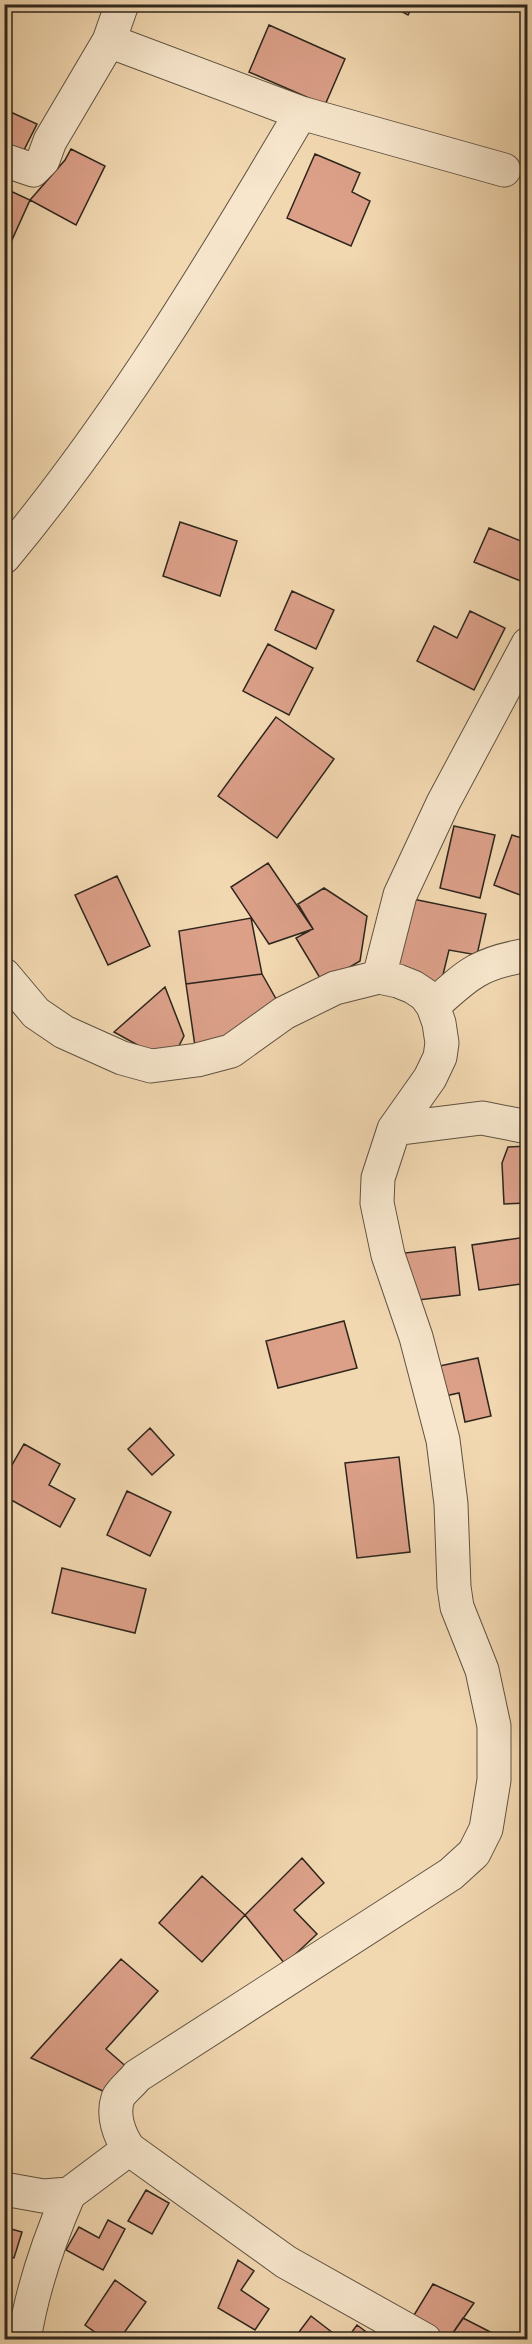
<svg xmlns="http://www.w3.org/2000/svg" width="532" height="2344" viewBox="0 0 532 2344" font-family="'EB Garamond',serif">
<style>
.building{fill:#dca089;stroke:#2e261d;stroke-width:1.5}
.lines{fill:none;stroke-linecap:round;stroke-linejoin:round}
.minor-casing{stroke:#5f5242;stroke-width:35}
.minor{stroke:#f7e6cc;stroke-width:33}
</style>
<rect width="100%" height="100%" fill="#f2d8b1"/>
<filter id="stains"><feTurbulence type="fractalNoise" baseFrequency=".00333" numOctaves="4"/><feColorMatrix values="0 0 0 0 .2 0 0 0 0 .09 0 0 0 0 .02 0 0 0 .5 -.17"/></filter>
<radialGradient id="worn" r=".72"><stop offset=".6" stop-color="#630" stop-opacity="0"/><stop offset="1" stop-color="#630" stop-opacity=".3"/></radialGradient>
<path class="building" d="M54,4H69L66,11Z
M388,4H414L408,15Z
M510,4H528V6L510,8Z
M269,25L345,59L325,105L249,72Z
M4,109L37,124L21,156L4,148Z
M71,149L105,166L76,225L30,200L65,160Z
M315,154L360,173L352,192L370,201L351,246L287,218Z
M4,188L30,200L11,242L4,240Z
M180,522L237,541L220,596L163,576Z
M489,528L528,544V584L474,562Z
M292,591L334,610L316,649L275,630Z
M470,611L505,628L474,690L417,661L434,626L457,638Z
M268,644L313,668L289,715L243,691Z
M276,717L334,759L277,838L218,796Z
M454,826L495,835L480,898L440,888Z
M512,835L528,840V898L494,885Z
M268,863L313,929L269,944L231,887Z
M117,876L150,946L108,965L75,895Z
M324,888L367,916L360,961L323,983L296,938L313,929L298,904Z
M408,898L486,914L477,955L449,950L440,987L394,972Z
M251,918L262,974L186,984L179,931Z
M262,974L284,1013L197,1060L186,984Z
M165,987L184,1036L170,1063L114,1032Z
M528,1146V1203L504,1204L502,1163L508,1147Z
M526,1237L528,1283L479,1290L472,1245Z
M455,1247L460,1295L418,1300L388,1255Z
M344,1321L357,1368L278,1388L266,1341Z
M478,1358L491,1416L465,1422L459,1393L431,1399L425,1369Z
M150,1428L174,1455L152,1475L128,1449Z
M24,1444L60,1464L49,1485L75,1499L60,1527L4,1496V1479Z
M399,1457L410,1552L357,1558L345,1463Z
M127,1491L171,1512L150,1556L107,1535Z
M62,1568L146,1589L135,1633L52,1613Z
M302,1858L324,1883L294,1910L317,1934L285,1964L245,1915Z
M202,1876L245,1915L202,1962L159,1923Z
M121,1959L158,1991L106,2049L137,2076L118,2098L31,2058Z
M146,2190L169,2203L152,2234L128,2221Z
M108,2220L125,2229L103,2270L66,2250L79,2227L99,2238Z
M4,2227L22,2232L14,2258L4,2256Z
M238,2260L254,2271L241,2290L269,2309L255,2330L218,2308Z
M115,2280L146,2302L119,2340H106L85,2325Z
M433,2284L474,2303L448,2340L411,2320Z
M311,2316L342,2340H293Z
M463,2318L504,2339L448,2340Z
M357,2325L377,2340H346Z"/>
<g class="lines">
<defs>
<path id="minor" d="M109,41L301,113L504,170
M4,160L33,170L43,160L50,141L109,41L122,4
M4,557C118,420 211,266 301,113
M4,975L36,1013L64,1032L122,1058L151,1066L197,1060L231,1051L284,1013L335,988L379,977L398,981L413,987L425,995L433,1006L439,1023L442,1043L440,1057L430,1078L394,1129L378,1178L377,1203L388,1255L416,1337L443,1440L451,1504L454,1587L457,1607L482,1670L494,1726V1780L486,1829L474,1853L451,1874L137,2076C132,2083 121,2091 118,2098C112,2115 119,2135 129,2149L286,2262L425,2340
M379,977L400,895L443,803L528,644
M433,1006C468,974 479,963 528,955
M394,1129L482,1118L528,1127
M4,2189L43,2196L69,2194L129,2149
M24,2340C32,2290 49,2240 69,2194"/>
</defs>
<use href="#minor" class="minor-casing"/>
<use href="#minor" class="minor"/>
</g>
<rect width="532" height="2344" fill="none" stroke="#f2d8b1" stroke-width="24"/>
<rect x="6" y="6" width="520" height="2332" fill="none" stroke="#2e261d" stroke-width="3"/>
<rect x="12" y="12" width="508" height="2320" fill="none" stroke="#2e261d" stroke-width="1.5"/>
<rect width="100%" height="100%" filter="url(#stains)"/>
<rect width="100%" height="100%" fill="url(#worn)"/>
</svg>
